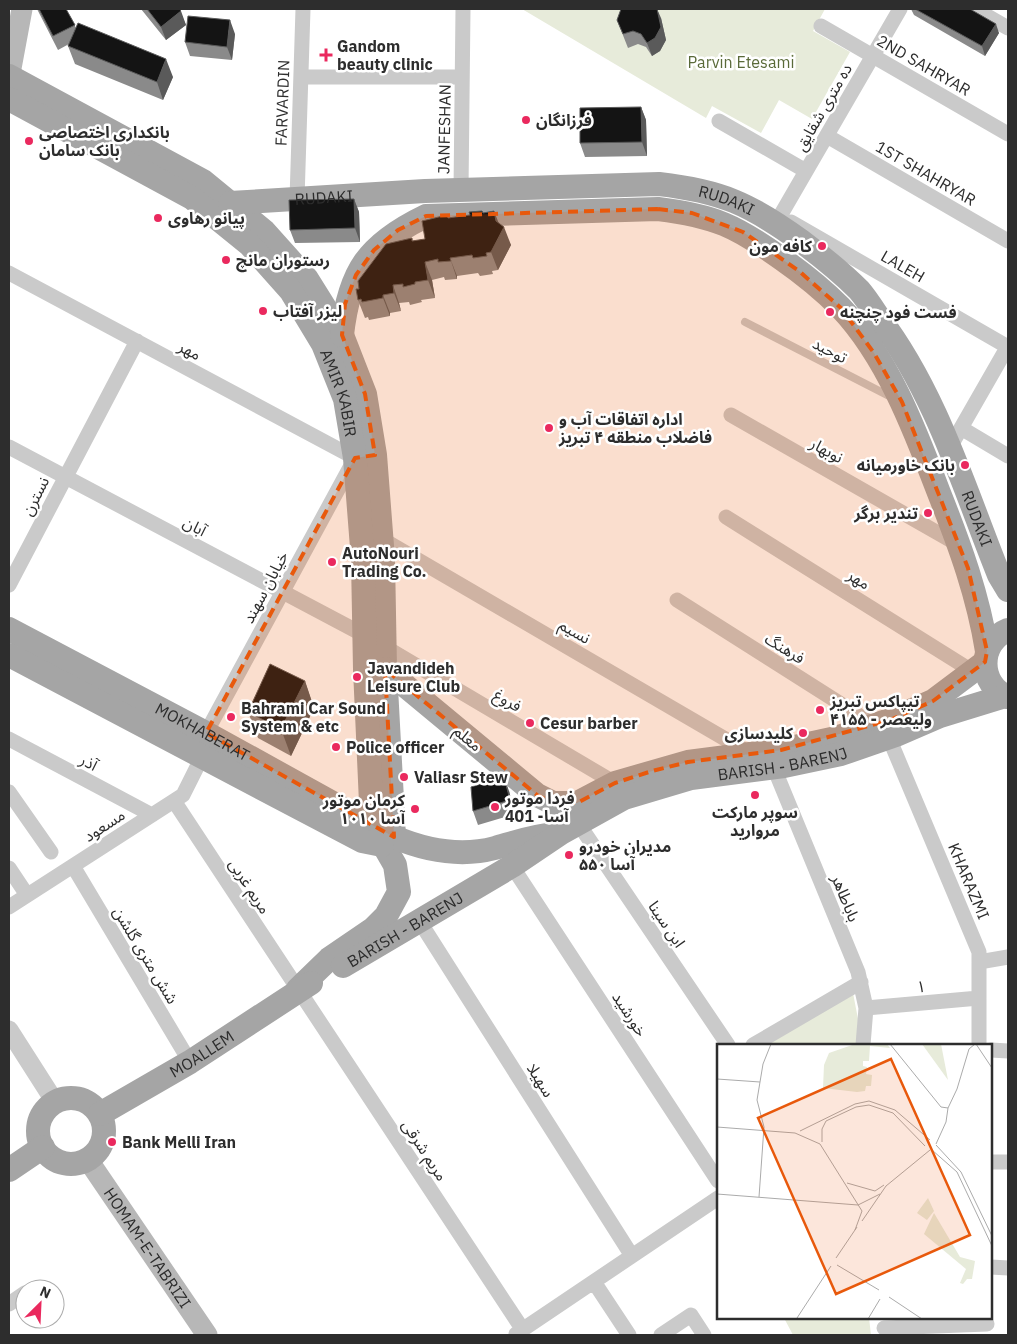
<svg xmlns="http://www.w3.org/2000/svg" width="1017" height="1344" viewBox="0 0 1017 1344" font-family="'IBM Plex Sans','Noto Sans Arabic',sans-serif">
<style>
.green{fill:#e7ebda}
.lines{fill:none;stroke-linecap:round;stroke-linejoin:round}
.service{stroke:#cacaca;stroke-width:8}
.minor{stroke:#cacaca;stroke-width:15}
.tertiary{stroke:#cacaca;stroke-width:19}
.secondary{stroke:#b7b7b7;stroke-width:21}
.primary{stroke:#a5a5a5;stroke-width:24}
.wall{fill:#8a8a8a}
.shaded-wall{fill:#5a5a5a}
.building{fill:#141414;stroke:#5a5a5a}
.marked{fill:#e8590c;fill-opacity:0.2;stroke:#e8590c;stroke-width:4;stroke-dasharray:10 6;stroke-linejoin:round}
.poi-dot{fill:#ea295e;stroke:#fff;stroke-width:2}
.labels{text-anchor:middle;stroke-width:5;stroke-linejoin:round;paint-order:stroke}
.poi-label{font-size:16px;font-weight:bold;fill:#2d2d2d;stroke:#fff;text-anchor:start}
.park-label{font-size:16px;fill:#5a6a39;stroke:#fff}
.street-label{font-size:16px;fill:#2d2d2d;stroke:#fff}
.inset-road{fill:none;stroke:#ababab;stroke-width:1}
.view{fill:#e8590c;fill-opacity:0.15;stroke:#e8590c;stroke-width:2.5}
.inset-edge{fill:none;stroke:#2d2d2d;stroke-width:2.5}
</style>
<rect width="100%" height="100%" fill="#fff"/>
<path class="green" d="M522,9H825L813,31L850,52L812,119L779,100L761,133L712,106L706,118Z
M853,993L858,1019L857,1045H763Z
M784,1318H869L871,1335H793Z"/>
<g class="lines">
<path class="service" d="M745,322L891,397"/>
<path class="minor" d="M975,9L1008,28
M821,26L1008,134
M301,77H462
M719,121L806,171
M827,136L1008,241
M461,190L463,9
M297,199L303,9
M791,222L1008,347
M776,223L900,9
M9,273L355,458
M731,415L959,545
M961,428L1008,456
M9,447L364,635
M949,449L1008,346
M726,517L972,671
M382,539L751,754
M9,585L137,341
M677,600L874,725
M385,647L615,783
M206,733L354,460
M889,738L979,952V1045
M9,739L152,815
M774,768L858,972L866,1008L863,1045
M9,792L51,852
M174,801L523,1330
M578,823L728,1045
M73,866L190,1062
M512,866L718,1181
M9,868L27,895
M9,907L183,795L202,757
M420,922L632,1256
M979,962L1008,957
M866,1008L979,998
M753,1045L861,982
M991,1050L1008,1051
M991,1162H1008
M991,1267L1008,1268
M594,1282L629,1335
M9,1304L25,1293
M884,1328L987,1324
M516,1334L718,1198
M661,1335L691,1315L704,1335"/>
<path class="tertiary" d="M9,1030L55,1102"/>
<g class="secondary">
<path d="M9,79L22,9"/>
<path id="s1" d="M88,1160L207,1335"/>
</g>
<g class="primary">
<path d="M9,76L203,181L264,231L307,279L342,335L365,394L375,455L383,559L385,669L394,837"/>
<path id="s2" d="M9,99L192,198L250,245L291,291L323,344L345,399L355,458L363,560L365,669L372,825L395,865L399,892L386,916L373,929L329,959L298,989"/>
<path id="s3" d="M230,203L425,191L659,184C721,191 750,204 801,241C821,256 841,272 859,290C866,298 873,309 879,318C936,393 964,488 999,575L1008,590"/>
<path d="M342,335C349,271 368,244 426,216L658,209C715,216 736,226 782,259C802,273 823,290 840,307C887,356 915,430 939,493C960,546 978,595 987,651"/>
<path id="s4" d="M9,629L206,733L394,837C425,850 461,857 495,848C516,842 533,836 555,834"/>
<path d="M1008,630C978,642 978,685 1008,697"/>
<path d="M9,655L362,841L382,845"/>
<path d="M385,669L537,795L553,803H577L615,783L688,762L781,750L836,738L890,720L933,701L985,662"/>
<path id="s5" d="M343,966L512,866L561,833L624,798L691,778L784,766L841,754L896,735L940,716L1005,696"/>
<circle cx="71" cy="1131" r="33"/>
<path id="s6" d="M100,1114L190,1062L311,983"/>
<path d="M9,1170L43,1147"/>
</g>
</g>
<path class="wall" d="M37,9H66L76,28L173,77L163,100L75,64L68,46L69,44L58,50Z
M141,9H179L186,25L166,40Z
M911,9H970L999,33L985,56L914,15Z
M661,18L666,40L660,51L652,56L646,47L638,44L628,48L617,20Z
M235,34L232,60L190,56L185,42Z
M641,107L646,120L647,156L585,157L580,143Z
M354,199L359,212L360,242L295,243L290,230Z
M482,211L483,213L499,223L511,245L498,270L492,271L493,274L480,276L478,273L457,276V279L445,280L444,277L432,280L435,298L421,300L422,302L410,305L409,302L399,303L401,311L390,313V316L369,320L368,317L365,318L358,300L359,289L412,238L413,241L425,239L448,218L470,215Z
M305,681L314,708L291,756L258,738L248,712Z
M509,791L515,814L478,825L473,811Z"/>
<path class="shaded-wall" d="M657,9L661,18L666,40L660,51L652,56L647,43Z
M181,11L186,25L166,40L161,27Z
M230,20L235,34L232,60L227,47Z
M996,24L999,33L985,56L982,46Z
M166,59L173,77L163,100L157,82Z
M641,107L646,120L647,156L642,142Z
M354,199L359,212L360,242L355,228Z
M494,211L501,229L504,227L511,245L498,270L491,252L496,221Z
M450,258L457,276V279Z
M425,262L432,280L435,298L428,280Z
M393,285L399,303L401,311L394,293Z
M383,295L390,313V316L383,298Z
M305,681L314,708L291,756L281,729Z
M504,777L509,791L515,814L510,800Z"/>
<path class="building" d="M39,9H66L75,25L53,36Z
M147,9H179L181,11L161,27Z
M621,9H657L661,27L655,38L647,43L641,34L633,31L623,34L617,20Z
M915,9H970L996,24L982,46Z
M188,16L230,20L227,47L185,42Z
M78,23L166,59L157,82L68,46Z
M641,107L642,142L580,143V108Z
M354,199L355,228L290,230L289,200Z
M482,211L483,213L494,211L496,221L504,227L491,252L486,253L487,256L473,258L472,255L450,258L451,261L438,262V259L425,262L428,280L415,282V284L403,287V284L393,285L394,293L383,295V298L362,302L361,299L358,300L356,289H359L358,281L386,244L412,238V241L425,239L422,221L447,215L448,218L470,215L469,212Z
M270,664L305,681L281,729L248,712Z
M504,777L510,800L473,811L471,787Z"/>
<path class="marked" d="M658,209L692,213L743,232L799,271L841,308L874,353L902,402L968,568L987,651L985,662L933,701L890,720L781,750L688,762L652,771L615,783L577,803H553L537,795L385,669L394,837L206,733L355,458L375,455L365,394L342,335L345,304L356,275L374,250L398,230L426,216Z"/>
<g class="poi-dot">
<path d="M323.5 47.5h5v5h5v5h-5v5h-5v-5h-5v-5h5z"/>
<circle cx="526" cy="120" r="5"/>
<circle cx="29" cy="141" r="5"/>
<circle cx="158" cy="218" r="5"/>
<circle cx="822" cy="246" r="5"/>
<circle cx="226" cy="260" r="5"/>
<circle cx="263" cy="311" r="5"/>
<circle cx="830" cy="312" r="5"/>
<circle cx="549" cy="428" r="5"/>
<circle cx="965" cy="465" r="5"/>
<circle cx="928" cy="513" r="5"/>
<circle cx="332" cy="562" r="5"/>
<circle cx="357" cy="677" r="5"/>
<circle cx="820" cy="710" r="5"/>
<circle cx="231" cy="717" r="5"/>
<circle cx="530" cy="723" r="5"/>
<circle cx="803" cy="733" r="5"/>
<circle cx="336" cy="747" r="5"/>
<circle cx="404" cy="777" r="5"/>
<circle cx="755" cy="795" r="5"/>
<circle cx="495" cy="807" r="5"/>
<circle cx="415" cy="809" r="5"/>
<circle cx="569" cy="855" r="5"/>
<circle cx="112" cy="1142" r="5"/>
</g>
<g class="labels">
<g class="poi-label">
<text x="337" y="52">Gandom<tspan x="337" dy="18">beauty clinic</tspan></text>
<text x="536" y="126">فرزانگان</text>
<text x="39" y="138">بانکداری اختصاصی<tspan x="39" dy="18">بانک سامان</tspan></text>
<text x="168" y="224">پیانو رهاوی</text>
<text x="812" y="252" text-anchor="end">کافه مون</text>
<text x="236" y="266">رستوران مانچ</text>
<text x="273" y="317">لیزر آفتاب</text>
<text x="840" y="318">فست فود چنچنه</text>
<text x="559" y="425">اداره اتفاقات آب و<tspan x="559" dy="18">فاضلاب منطقه ۴ تبریز</tspan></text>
<text x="955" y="471" text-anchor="end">بانک خاورمیانه</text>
<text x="918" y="519" text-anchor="end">تندیر برگر</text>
<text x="342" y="559">AutoNouri<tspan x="342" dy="18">Trading Co.</tspan></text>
<text x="367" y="674">Javandideh<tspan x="367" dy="18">Leisure Club</tspan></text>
<text x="830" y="707">تیپاکس تبریز<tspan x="830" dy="18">ولیعصر - ۴۱۵۵</tspan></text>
<text x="241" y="714">Bahrami Car Sound<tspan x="241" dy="18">System &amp; etc</tspan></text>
<text x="540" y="729">Cesur barber</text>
<text x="793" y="739" text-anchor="end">کلیدسازی</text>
<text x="346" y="753">Police officer</text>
<text x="414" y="783">Valiasr Stew</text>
<text x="505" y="804">فردا موتور<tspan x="505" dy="18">401 -آسا</tspan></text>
<text x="405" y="806" text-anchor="end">کرمان موتور<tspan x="405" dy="18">۱۰۱۰ آسا</tspan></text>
<text x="755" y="818" text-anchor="middle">سوپر مارکت<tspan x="755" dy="18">مروارید</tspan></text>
<text x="579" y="852">مدیران خودرو<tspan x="579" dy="18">۵۵۰ آسا</tspan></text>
<text x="122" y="1148">Bank Melli Iran</text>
</g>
<g class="park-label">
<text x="741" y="68">Parvin Etesami</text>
</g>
<g class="street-label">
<text transform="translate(924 65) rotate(30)" y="6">2ND SAHRYAR</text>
<text transform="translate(282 103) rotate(-88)" y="6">FARVARDIN</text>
<text transform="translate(823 107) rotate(-60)" y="6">ده متری شقایق</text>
<text transform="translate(444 129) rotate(-89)" y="6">JANFESHAN</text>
<text transform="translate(926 173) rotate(30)" y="6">1ST SHAHRYAR</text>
<text dy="6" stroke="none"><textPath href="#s3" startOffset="94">RUDAKI</textPath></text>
<text dy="6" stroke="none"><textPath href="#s3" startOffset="499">RUDAKI</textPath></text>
<text transform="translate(903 266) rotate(30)" y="6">LALEH</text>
<text transform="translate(190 350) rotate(28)" y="6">مهر</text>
<text transform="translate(830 350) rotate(27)" y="6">توحید</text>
<text dy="6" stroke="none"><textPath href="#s2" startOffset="458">AMIR KABIR</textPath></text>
<text transform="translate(827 450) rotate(29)" y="6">نوبهار</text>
<text transform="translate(35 496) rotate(-63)" y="6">نسترن</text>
<text dy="6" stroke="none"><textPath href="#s3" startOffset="919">RUDAKI</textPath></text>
<text transform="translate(195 526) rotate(28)" y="6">آبان</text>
<text transform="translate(859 579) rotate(32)" y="6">مهر</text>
<text transform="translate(265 587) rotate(-62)" y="6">خیابان سهند</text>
<text transform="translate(575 631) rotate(30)" y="6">نسیم</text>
<text transform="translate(785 648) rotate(32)" y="6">فرهنگ</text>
<text transform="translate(508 700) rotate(31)" y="6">فروغ</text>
<text dy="6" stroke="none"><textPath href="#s4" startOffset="219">MOKHABERAT</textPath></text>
<text transform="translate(468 738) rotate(40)" y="6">معلم</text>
<text transform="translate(89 762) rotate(28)" y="6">آذر</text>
<text dy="6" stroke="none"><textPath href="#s5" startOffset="490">BARISH - BARENJ</textPath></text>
<text transform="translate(104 825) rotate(-33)" y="6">مسعود</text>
<text transform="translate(969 881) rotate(67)" y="6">KHARAZMI</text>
<text transform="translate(250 886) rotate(57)" y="6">مریم غربی</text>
<text transform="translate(846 898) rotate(68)" y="6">باباطاهر</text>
<text transform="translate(667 924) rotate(56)" y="6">ابن سینا</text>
<text dy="6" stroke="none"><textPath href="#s5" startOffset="72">BARISH - BARENJ</textPath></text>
<text transform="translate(146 955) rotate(59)" y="6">شش متری گلشن</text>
<text transform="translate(921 986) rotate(-5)" y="6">۱</text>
<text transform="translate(630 1014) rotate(57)" y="6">خورشید</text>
<text dy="6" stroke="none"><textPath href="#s6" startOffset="118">MOALLEM</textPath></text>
<text transform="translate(541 1080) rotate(58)" y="6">سهیلا</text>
<text transform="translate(425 1150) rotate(57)" y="6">مریم شرقی</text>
<text dy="6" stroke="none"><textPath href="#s1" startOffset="106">HOMAM-E-TABRIZI</textPath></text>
</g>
</g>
<g transform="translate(717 1044)">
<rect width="275" height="275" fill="#fff"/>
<path d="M138,0H170L173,4L153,2L152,17H146V22L150,23L149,30L155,31L154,42H149L148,47L140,48L106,44L107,21L112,9ZM205,0H224L231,36ZM211,154L217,167L210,176L200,169ZM217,169L243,213L258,217L255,235H250L246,240L243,239L249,225L207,190Z" fill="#e7ebda"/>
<path class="inset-road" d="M173,0L224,63L231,64M259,0L275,24M0,35L43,38M0,83L78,89L103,100L145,167L138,186M83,87L138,60L152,57L178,66L213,96M105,98V85L109,77L139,63L152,61L176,69L208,102M219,100L229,78L231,64L240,45L252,5L258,0M219,101L244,128L275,192M215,106L240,128L275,202M130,139L158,147L167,141M0,150L141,161L163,150M42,153L47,83L40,56L46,20L54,0M145,177L169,142L213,106M119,214L140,183M120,221L162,246M172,253L205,275M80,274L114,222M151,275L163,255"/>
<path class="view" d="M174,15L253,191L119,250L41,74Z"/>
<rect width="275" height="275" class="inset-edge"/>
</g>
<rect width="1017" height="1344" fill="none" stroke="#2d2d2d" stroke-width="20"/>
<g transform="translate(40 1304) rotate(24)"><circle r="24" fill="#ffffff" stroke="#ababab"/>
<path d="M0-4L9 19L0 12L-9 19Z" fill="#ea295e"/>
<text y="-8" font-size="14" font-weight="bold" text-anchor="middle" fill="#2d2d2d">N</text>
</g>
</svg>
